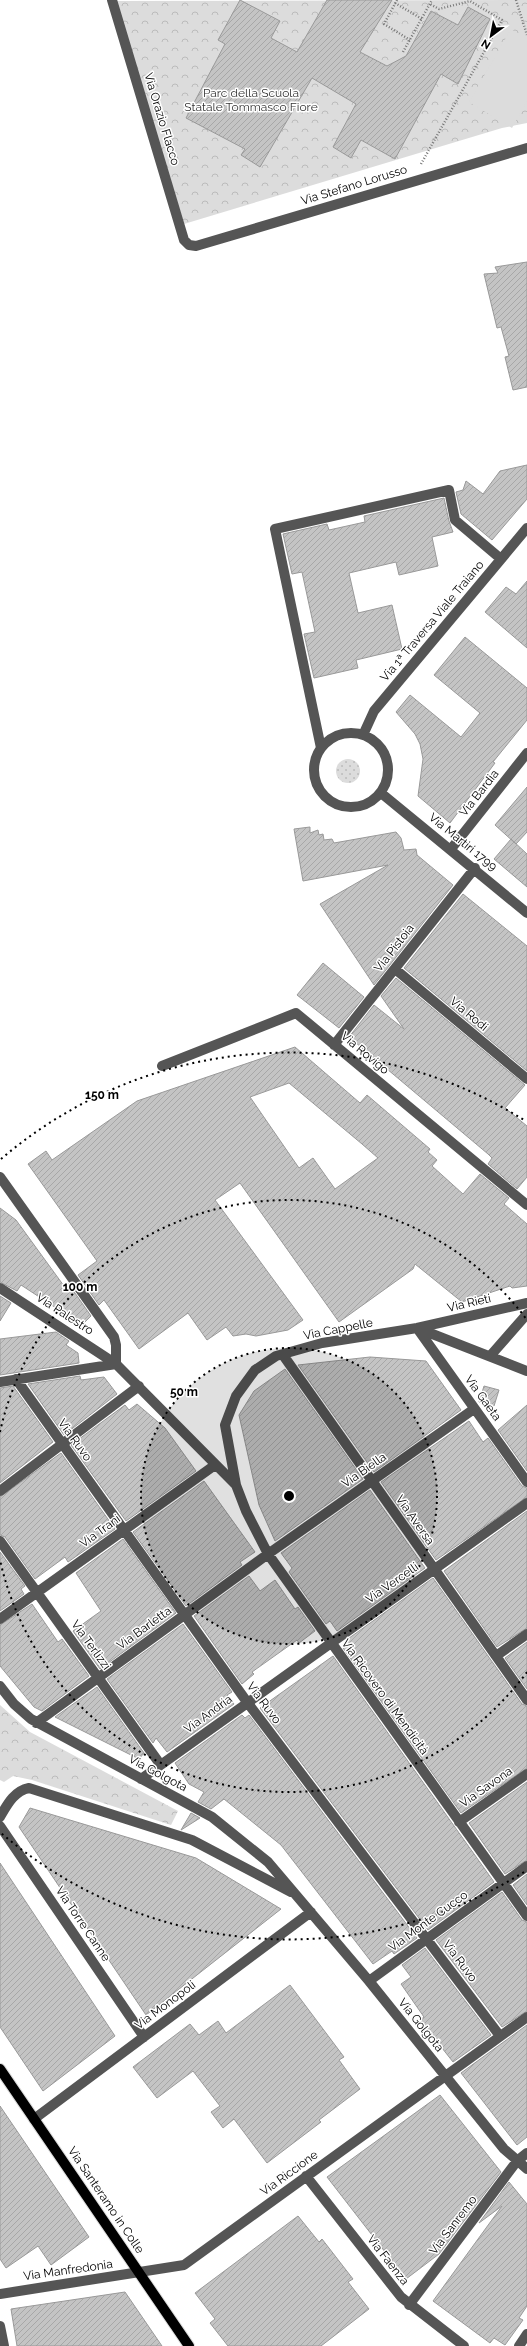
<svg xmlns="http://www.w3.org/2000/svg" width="527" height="2346" viewBox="0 0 527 2346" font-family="Raleway,sans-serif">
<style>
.grass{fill:url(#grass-dots)}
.forest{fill:url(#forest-crowns)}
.pitch{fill:#dcdcdc}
.building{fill:url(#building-hatch);stroke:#999;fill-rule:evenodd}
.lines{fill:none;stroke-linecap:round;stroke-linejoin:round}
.major-casing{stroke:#dbdbdb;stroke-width:12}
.path{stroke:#777;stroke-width:2.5;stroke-dasharray:1 2;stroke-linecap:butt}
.minor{stroke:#555;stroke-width:10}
.major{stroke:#000;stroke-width:10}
.ring{fill:none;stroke:#000;stroke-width:2;stroke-dasharray:2 4}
.labels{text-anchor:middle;stroke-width:3;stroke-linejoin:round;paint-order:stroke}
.park-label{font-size:12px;fill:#333;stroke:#fff}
.street-label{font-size:12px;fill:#000;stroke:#fff}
.centre{fill:#000;stroke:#fff;stroke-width:2}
.ring-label{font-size:12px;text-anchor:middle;font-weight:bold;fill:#000;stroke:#fff;stroke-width:3;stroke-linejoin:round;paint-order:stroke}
</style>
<defs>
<pattern id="grass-dots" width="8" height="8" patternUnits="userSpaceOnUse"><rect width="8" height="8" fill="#dcdcdc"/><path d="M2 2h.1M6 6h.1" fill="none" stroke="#bbb" stroke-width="1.8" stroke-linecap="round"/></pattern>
<pattern id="forest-crowns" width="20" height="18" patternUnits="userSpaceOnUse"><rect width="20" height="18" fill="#dcdcdc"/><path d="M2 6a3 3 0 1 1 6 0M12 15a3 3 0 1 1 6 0" fill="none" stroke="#bbb"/></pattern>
<pattern id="building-hatch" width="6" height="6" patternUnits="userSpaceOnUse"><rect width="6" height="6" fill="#c4c4c4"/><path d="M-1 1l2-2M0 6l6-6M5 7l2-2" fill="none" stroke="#a7a7a7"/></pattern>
</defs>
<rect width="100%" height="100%" fill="#fff"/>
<path class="grass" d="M336 771a12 12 0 1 1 24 0a12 12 0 1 1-24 0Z"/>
<path class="forest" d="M527,0V123L502,128L184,224L116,1Z
M0,1705L30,1732L178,1811L171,1825L32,1780L13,1776L4,1782L0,1780Z"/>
<path class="pitch" d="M511,29L527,39V101L512,128L469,102Z"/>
<path class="building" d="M240,0L280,21L271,38L297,52L327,0H392L360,52L387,66L406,56L431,11L458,25L468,7L490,19L458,84L441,74L395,159L361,140L351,158L333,147L356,104L312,78L260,167L241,155L245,149L186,118L225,44L218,40Z
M527,262V387L513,390L505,357L509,356L501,327L497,328L484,274L498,273L495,267Z
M527,465V499L492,540L461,514L456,492L463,490L466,481L483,494L500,471Z
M444,498L449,521L453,532L432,537L438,566L399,575L396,562L349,573L358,613L392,605L402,649L356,660L358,668L314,678L304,634L315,632L302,572L292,574L283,534L327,524L329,530L365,522L364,516Z
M527,581V648L485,612L506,587L516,594Z
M465,637L527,688V720L493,762L495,763L450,823L418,796L423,759L420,744L415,734L396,712L410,695L461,737L480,713L434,675Z
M527,787V832L516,844L495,825Z
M310,827V833L318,830L319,835L323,834L324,840L332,839L334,843L396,832L401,838L404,850L416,849L417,855L453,885L374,985L320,904L388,865L303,881L294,829Z
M511,839L527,854V887L494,859Z
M463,894L527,946V1071L404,968Z
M323,963L364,997L339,1028L297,995Z
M396,978L525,1085L505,1108L527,1126V1177L517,1189L488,1164L492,1158L488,1154L349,1037L374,1005L404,1029L381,996Z
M295,1047L360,1103L367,1095L430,1149L428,1152L437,1160L432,1166L463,1194L480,1174L509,1198L504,1204L527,1224V1286L512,1288L510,1286L462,1302L415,1264L413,1269L339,1322L240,1183L215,1200L303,1320L288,1330L256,1336L246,1334L233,1336L226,1327L207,1340L188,1313L139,1349L104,1300L99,1305L78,1275L97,1261L28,1164L46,1151L52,1160L137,1101ZM289,1083L362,1144L378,1158L335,1189L313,1158L299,1168L250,1097Z
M0,1208L16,1220L64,1286L68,1283L91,1316L82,1325L21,1285L17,1291L0,1282Z
M0,1296L11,1303L0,1321Z
M56,1332L69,1341L66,1345L78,1353L79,1363L0,1375V1339Z
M370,1357L426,1361L461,1410L374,1472L298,1365Z
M285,1369L363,1479L275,1541L259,1505L239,1415L254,1391Z
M80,1376L81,1380L104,1377L117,1394L64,1435L28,1384Z
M13,1386L53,1442L0,1483V1388Z
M484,1386L499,1390L494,1406L479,1402Z
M137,1404L165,1428L196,1471L126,1521L71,1445L125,1405L129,1410Z
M527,1405V1471L498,1430Z
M469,1421L483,1442L488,1438L522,1486L527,1488V1497L436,1560L381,1482Z
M61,1453L115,1529L68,1562L65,1557L35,1579L5,1537L0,1535V1497Z
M204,1481L255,1552L240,1562L242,1565L186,1606L133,1532Z
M370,1490L425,1568L337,1631L330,1621L326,1624L289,1572L292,1568L281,1553Z
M527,1511V1628L497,1647L444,1571Z
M123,1539L176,1613L100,1669L73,1631L101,1611L76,1573Z
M0,1552L25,1586L21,1589L24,1594L0,1611Z
M249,1576L260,1591L275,1580L295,1609L298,1607L315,1631L299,1643L297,1640L252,1672L254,1674L242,1684L194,1616Z
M433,1578L522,1704L527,1706V1768L461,1813L343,1648L348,1645L345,1641Z
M32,1604L58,1642L62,1639L89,1676L42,1711L34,1707L0,1666V1625Z
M183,1624L232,1692L227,1695L234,1704L167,1752L156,1738L153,1743L107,1679Z
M527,1642V1689L505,1658Z
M333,1656L494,1882L428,1930L260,1708Z
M97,1687L144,1753L139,1759L55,1717Z
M242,1715L245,1718L249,1715L417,1938L394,1954L392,1951L373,1964L281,1845L224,1799L211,1809L198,1802L204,1792L189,1784L175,1763Z
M527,1782V1860L505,1874L469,1823Z
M30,1808L196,1858L281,1909L146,2015L19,1827Z
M191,1813L200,1818L181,1830Z
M0,1863L115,2036L43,2091L0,2027Z
M527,1874V1905L513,1885Z
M502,1892L522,1920L527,1922V2011L502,2027L436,1940Z
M425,1948L491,2035L453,2062L420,2020L424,2017L401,1984L411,1977L402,1965Z
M290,1985L344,2057L339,2060L360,2089L319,2120L321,2122L267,2163L234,2119L223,2128L211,2112L220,2106L193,2071L157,2098L133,2067L190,2024L199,2035L218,2021L226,2033Z
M527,2025V2137L517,2145L461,2073Z
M440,2095L501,2172L439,2254L406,2279L327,2177Z
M0,2106L89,2237L51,2265L38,2246L6,2268L0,2259Z
M509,2182L527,2204V2306L519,2318L523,2320L505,2345L494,2338L490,2343L433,2301L502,2206L479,2223Z
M298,2216L319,2242L322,2239L353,2279L348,2282L369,2309L321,2346H228L210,2323L215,2319L195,2293Z
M125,2292L162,2346H17L11,2309Z"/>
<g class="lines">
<defs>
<path id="major" d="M0,2069L189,2346"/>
</defs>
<use href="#major" class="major-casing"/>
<path class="path" d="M397,0L384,24L410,40
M516,0L527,35
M395,3L422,19
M403,52L432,0
M421,164L502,20L470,1L439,9L430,4"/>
<path class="minor" d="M112,0L184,240L189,245L196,246L527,148
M314 770a37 37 0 1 1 74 0a37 37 0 1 1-74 0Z
M363,735L374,711L527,528
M321,748L275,529L449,490L455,520L501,559
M381,793L527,913
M451,849L527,753
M395,969L527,1079
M334,1045L475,868
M162,1066L296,1013L527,1205
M0,1177L114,1337L116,1345V1364
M0,1288L116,1364L236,1485
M527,1303L417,1328L322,1343L276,1356L255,1370L236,1396L225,1425L236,1485L246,1511L268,1554L527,1916
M417,1328L527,1482
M417,1328L527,1371
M283,1355L527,1700
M491,1355L527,1314
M16,1379L247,1702L500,2036
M0,1382L116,1364
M0,1491L139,1386
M0,1541L160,1764
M0,1619L215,1465
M496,1656L527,1634
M0,1686L14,1704L31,1719L212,1817L268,1862L369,1981L504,2149L527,2169
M36,1723L268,1554L474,1409
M141,1779L527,1503
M0,1817C7,1805 14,1791 29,1788L192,1840L291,1892
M459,1822L527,1774
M0,1826L144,2037
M369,1981L527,1866
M34,2119L311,1912
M306,2176L401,2297L464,2346
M0,2294L184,2265L527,2017
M409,2305L517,2161L527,2153
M0,2326L4,2346
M519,2346L527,2334"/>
<use href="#major" class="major"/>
</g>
<circle cx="289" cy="1496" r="148" fill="#000" fill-opacity=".12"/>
<g class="ring">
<circle cx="289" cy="1496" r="148"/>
<path d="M527 1672A296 296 0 0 1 0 1560M0 1432A296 296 0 0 1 527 1320"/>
<path d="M524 1872A443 443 0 0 1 1 1833M1 1159A443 443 0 0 1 524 1120"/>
</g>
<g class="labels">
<g class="park-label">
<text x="251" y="97">Parc della Scuola<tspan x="251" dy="14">Statale Tommasco Fiore</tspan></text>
</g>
<g class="street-label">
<text transform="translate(162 119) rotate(73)" y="4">Via Orazio Flacco</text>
<text transform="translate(354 185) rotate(-17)" y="4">Via Stefano Lorusso</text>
<text transform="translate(432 621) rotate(-50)" y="4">Via 1ª Traversa Viale Traiano</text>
<text transform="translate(479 793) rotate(-52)" y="4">Via Bardia</text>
<text transform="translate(463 842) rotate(39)" y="4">Via Martiri 1799</text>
<text transform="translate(394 948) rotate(-52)" y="4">Via Pistoia</text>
<text transform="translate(469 1014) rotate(40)" y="4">Via Rodi</text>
<text transform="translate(365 1053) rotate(40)" y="4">Via Rovigo</text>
<text transform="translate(469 1303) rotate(-13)" y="4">Via Rieti</text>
<text transform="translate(65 1314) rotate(33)" y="4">Via Palestro</text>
<text transform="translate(338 1329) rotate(-11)" y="4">Via Cappelle</text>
<text transform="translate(483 1398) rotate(54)" y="4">Via Gaeta</text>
<text transform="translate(75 1440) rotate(54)" y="4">Via Ruvo</text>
<text transform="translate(364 1470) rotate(-35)" y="4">Via Biella</text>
<text transform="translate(415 1520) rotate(55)" y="4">Via Aversa</text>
<text transform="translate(100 1531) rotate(-36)" y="4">Via Trani</text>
<text transform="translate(392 1583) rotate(-35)" y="4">Via Vercelli</text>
<text transform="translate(144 1628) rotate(-36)" y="4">Via Barletta</text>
<text transform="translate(91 1645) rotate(54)" y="4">Via Terlizzi</text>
<text transform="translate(385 1697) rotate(54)" y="4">Via Ricovero di Mendicità</text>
<text transform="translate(264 1703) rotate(53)" y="4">Via Ruvo</text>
<text transform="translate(208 1714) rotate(-36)" y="4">Via Andria</text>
<text transform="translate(158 1773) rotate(28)" y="4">Via Golgota</text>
<text transform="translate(486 1787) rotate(-35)" y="4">Via Savona</text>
<text transform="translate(428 1921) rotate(-36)" y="4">Via Monte Cucco</text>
<text transform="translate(83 1924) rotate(56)" y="4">Via Torre Canne</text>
<text transform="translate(460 1961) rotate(53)" y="4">Via Ruvo</text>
<text transform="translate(165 2005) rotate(-37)" y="4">Via Monopoli</text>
<text transform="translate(421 2025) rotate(51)" y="4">Via Golgota</text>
<text transform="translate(289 2173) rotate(-36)" y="4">Via Riccione</text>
<text transform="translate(106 2200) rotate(56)" y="4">Via Santeramo in Colle</text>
<text transform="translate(453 2225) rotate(-53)" y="4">Via Sanremo</text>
<text transform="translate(388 2260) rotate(52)" y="4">Via Faenza</text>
<text transform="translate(68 2270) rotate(-8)" y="4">Via Manfredonia</text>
</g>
</g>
<circle cx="289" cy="1496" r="6" class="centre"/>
<g class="ring-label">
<text x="102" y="1099">150 m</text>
<text x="80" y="1291">100 m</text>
<text x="184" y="1396">50 m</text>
</g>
<g transform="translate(491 36) rotate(212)" stroke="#ffffff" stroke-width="3" paint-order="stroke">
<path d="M0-3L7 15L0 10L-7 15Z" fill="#000000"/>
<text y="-6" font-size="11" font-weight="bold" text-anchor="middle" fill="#000000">N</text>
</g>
</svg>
